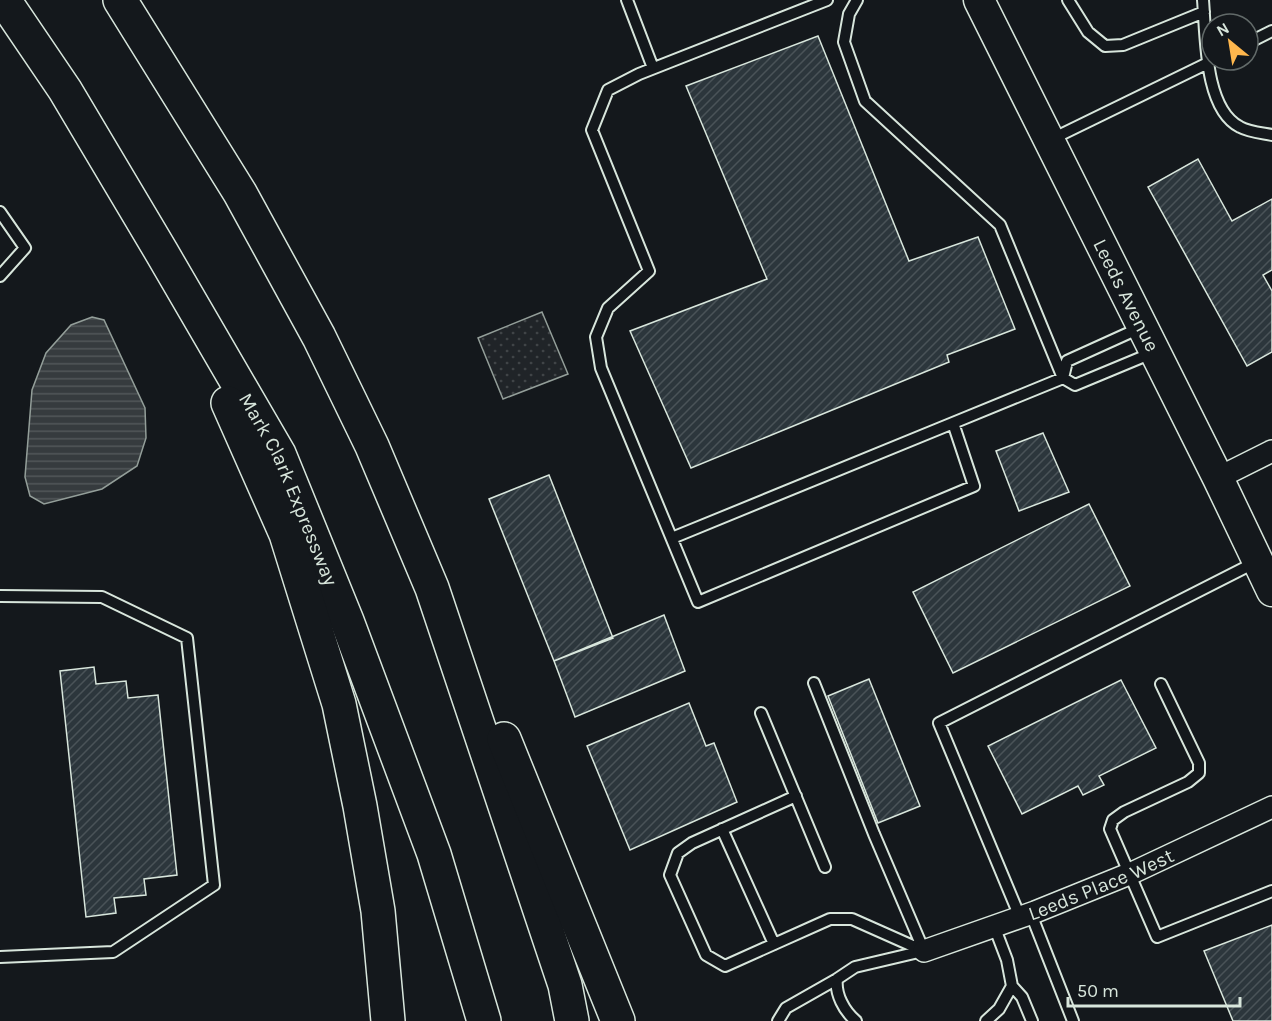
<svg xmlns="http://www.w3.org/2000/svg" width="1272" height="1021" viewBox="0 0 1272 1021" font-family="Karla,sans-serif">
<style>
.park{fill:url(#park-dots);stroke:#939e99;stroke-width:1.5}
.water{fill:url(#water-rules);stroke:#939e99;stroke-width:1.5}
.building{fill:url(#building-hatch);stroke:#d8e6dc;stroke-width:1.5}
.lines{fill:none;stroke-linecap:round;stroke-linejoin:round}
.lane-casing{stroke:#d8e6dc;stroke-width:14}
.street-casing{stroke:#d8e6dc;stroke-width:24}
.secondary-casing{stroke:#d8e6dc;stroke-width:33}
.highway-casing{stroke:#d8e6dc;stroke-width:36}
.lane{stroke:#14181c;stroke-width:10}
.street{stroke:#14181c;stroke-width:21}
.secondary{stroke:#14181c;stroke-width:30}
.highway{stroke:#14181c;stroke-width:33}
.labels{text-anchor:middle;stroke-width:4.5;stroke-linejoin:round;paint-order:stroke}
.street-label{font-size:20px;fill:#d8e6dc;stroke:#14181c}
</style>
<defs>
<pattern id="park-dots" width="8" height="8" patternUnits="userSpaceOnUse" patternTransform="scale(1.5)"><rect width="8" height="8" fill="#202428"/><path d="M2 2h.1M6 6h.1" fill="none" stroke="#404447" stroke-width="1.8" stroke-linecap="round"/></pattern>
<pattern id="water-rules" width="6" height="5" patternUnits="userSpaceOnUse" patternTransform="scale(1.5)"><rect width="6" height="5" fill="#363b3e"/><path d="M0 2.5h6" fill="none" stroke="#525759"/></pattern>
<pattern id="building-hatch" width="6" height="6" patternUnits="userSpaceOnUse" patternTransform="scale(1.5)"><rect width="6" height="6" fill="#2c363c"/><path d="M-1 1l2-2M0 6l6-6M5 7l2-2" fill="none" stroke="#4a5358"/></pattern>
</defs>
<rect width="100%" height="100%" fill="#14181c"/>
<path class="park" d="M542,312L568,374L503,399L478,338Z"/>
<path class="water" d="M92,317L104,320L145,408L146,438L137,466L102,489L44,504L30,496L25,477L32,390L46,353L71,325Z"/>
<path class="building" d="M818,36L909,261L978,237L1015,329L947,355L949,362L691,468L630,331L767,279L686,86Z
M1198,159L1232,221L1272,199V270L1263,275L1272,291V352L1247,366L1148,187Z
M1043,433L1069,492L1019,511L996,451Z
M549,475L613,638L554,661L489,499Z
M1089,504L1130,586L953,673L913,592Z
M664,615L685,671L575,717L554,661Z
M94,667L96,684L126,681L128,698L158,695L177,875L144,879L146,895L114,898L116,913L86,917L60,671Z
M869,679L920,806L878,823L828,696Z
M1121,680L1156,748L1099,776L1104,785L1083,795L1078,786L1022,814L988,746Z
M689,703L706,746L714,743L737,802L630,850L587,746Z
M1272,925V1021H1233L1204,951Z"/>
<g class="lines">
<defs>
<path id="lane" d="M627,0L653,68
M827,0L639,74L608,90L592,130L649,271L608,308L596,337L601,368L698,602L974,486L953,423L1063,378L1000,225L865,101L844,42L849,14L857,0
M1068,0L1088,32L1105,46L1123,45L1204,12
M1203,0C1206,35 1204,109 1240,127C1249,132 1262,133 1272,135
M1248,43L1272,31
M1052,139L1214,60
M0,212L25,248L0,276
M1142,327L1067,361L1063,378L1075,385L1152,353
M672,538L953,423
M0,596L102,597L187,638L214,885L113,952L0,957
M814,683L874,834L924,951
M1161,684L1199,763V773L1188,782L1124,812L1113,820L1110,829L1157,937L1272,891
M761,713L825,867
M796,796L692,843L678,853L670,875L706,955L725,966L830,919H852L924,951
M722,829L774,944
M1031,914L1073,1021
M1020,917L939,723L1256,562
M1012,986L1022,997L1032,1021
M778,1021L786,1008L837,979
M856,1021C844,1011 835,994 837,979L855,967L923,951
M986,1021L999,1009L1012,986L1007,960L994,926"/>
<g id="street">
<path d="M1218,478L1272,451"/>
<path id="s1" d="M924,951L1035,912L1134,872L1272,807"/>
</g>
<g id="secondary">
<path id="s2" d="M979,0L1218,478L1272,591"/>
</g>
<g id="highway">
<path id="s3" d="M4,0L65,90L162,253L279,454L347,621L434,854L484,1021"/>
<path d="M120,0L240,193L319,337L372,446L432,588L565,985L572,1021"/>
<path d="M228,403L286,534L339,704L360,806L378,911L388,1021"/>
<path d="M504,739L618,1021"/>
</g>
</defs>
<use href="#lane" class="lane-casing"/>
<use href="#street" class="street-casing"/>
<use href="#secondary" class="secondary-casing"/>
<use href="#highway" class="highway-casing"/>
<use href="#lane" class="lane"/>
<use href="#street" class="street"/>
<use href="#secondary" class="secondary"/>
<use href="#highway" class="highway"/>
</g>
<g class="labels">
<g class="street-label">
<text dy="7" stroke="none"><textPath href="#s2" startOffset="330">Leeds Avenue</textPath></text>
<text dy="7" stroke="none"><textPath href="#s3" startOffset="567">Mark Clark Expressway</textPath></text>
<text dy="7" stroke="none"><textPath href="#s1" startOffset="189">Leeds Place West</textPath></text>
</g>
</g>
<g transform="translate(1230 42) rotate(330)"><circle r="28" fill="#14181c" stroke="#626a69" stroke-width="1.5"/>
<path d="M0-4.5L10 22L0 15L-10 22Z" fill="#ffb74d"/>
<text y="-9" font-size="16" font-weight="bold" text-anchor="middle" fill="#d8e6dc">N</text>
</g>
<path d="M1068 997v9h172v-9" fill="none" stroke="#d8e6dc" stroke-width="3"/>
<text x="1077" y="997" font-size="18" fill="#d8e6dc" stroke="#14181c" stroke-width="4.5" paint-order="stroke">50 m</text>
</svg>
